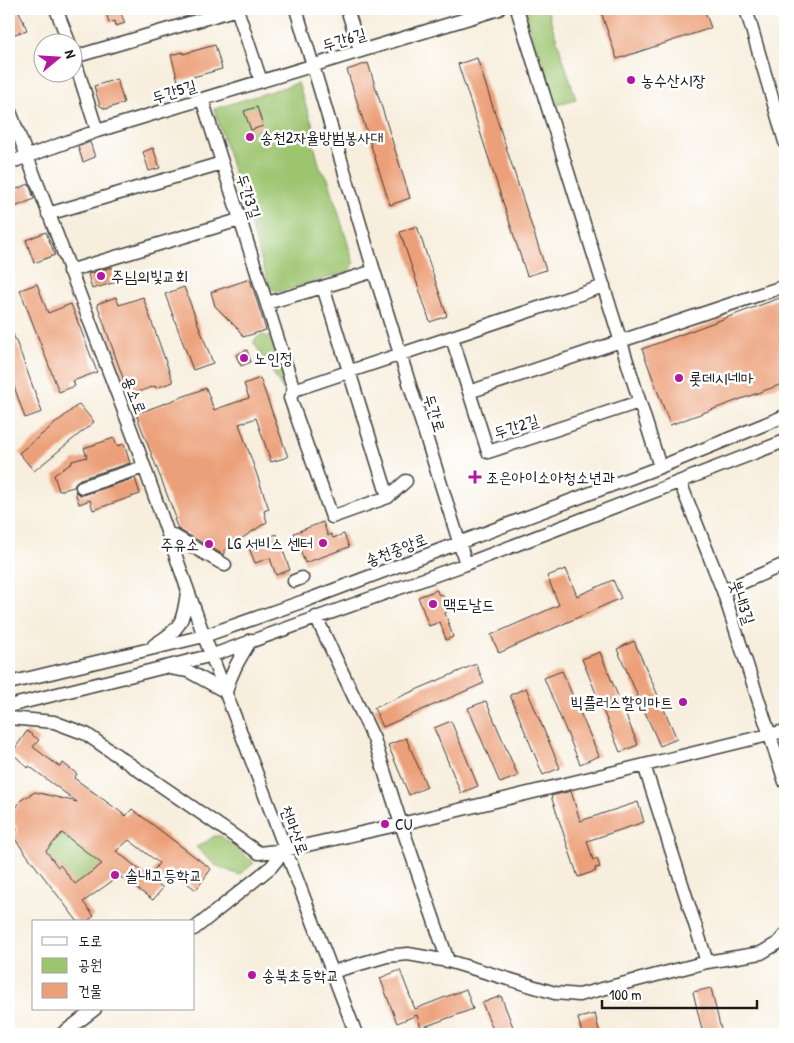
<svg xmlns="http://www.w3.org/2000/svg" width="794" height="1043" viewBox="0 0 794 1043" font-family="'Patrick Hand','Poor Story',sans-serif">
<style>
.green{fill:#9dc570;stroke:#5c7046}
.building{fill:#eca079;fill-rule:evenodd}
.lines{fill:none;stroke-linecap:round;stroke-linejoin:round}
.minor-casing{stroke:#3d3c39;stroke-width:15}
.minor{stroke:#fff;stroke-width:12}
.poi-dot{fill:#b5179e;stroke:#fff;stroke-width:2}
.labels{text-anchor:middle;stroke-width:5;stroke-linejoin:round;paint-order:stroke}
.street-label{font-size:16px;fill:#1c1c1c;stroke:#fff}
.poi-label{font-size:16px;fill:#1c1c1c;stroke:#fff;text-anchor:start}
</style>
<rect width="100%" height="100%" fill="#fff"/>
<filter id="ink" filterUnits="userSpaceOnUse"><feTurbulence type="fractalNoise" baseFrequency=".02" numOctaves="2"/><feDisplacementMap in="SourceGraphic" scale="10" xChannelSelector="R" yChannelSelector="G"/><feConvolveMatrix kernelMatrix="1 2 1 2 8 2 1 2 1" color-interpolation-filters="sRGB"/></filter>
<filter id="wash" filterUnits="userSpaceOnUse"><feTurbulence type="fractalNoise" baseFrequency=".0096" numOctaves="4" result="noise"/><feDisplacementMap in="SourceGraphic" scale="20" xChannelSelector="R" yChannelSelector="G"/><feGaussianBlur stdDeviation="1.12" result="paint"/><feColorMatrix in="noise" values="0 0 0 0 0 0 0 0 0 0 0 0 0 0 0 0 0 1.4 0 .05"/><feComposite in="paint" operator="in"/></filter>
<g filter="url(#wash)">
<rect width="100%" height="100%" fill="#f7eedd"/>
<path class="green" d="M523,9H547L576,99L553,106Z
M298,83L314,129V145L320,168L328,178L354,264L348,272L279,292L270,288L214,109Z
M261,335L271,337L289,386L285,392L254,343L255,339Z
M51,824L102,864L72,887L69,877L61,866L58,867L37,838Z
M214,836H221L254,863L239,875L215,865L196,847L206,842Z"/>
<g id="blocks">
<path class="building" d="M9,9H18L27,30L9,36Z
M105,9H119L125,23L116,26L115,21L109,23Z
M600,9H704L711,28L617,59Z
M215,45L222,69L178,81L171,55L183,52V54Z
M477,58L546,270L527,276L458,64Z
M368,63L410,198L390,205L347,70Z
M117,79L124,103L106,109L100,106L94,86Z
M257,107L263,126L251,130L244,111Z
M90,142L95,157L83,162L78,147Z
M153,148L160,168L149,171L143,152Z
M29,184L34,199L15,207L9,192Z
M417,226L447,316L430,322L400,232Z
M46,232L55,255L34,263L26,240Z
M112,267L116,282L92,289L88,274Z
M250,279L266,330L243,337L238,329L215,306L211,292Z
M37,284L48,313L71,304L97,372L73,381L75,386L59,392L20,290Z
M184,287L213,363L193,370L165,294Z
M785,296V383L670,425L642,349Z
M116,297L119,305L143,297L173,382L156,388L155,386L129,395L97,304Z
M9,324L21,354L42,412L25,418L9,372Z
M247,350L251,362L241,366L236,355Z
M260,378L288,457L271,462L256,418L239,424L269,509L264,511L267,522L224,550V555L178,529L174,519L176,518L136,414L206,388L214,410L222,407L249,398L244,384Z
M79,404L94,422L34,471L19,453Z
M114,438L117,446L124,444L130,463L80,479L76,482L74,487L59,491L54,475L72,463V461L87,457L84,448Z
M135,478L140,494L93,510L90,500L79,504L75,491L80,495H84Z
M323,522L328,536L331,534L333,538L344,534L349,547L305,563L294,533Z
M277,534L290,570L276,575L270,558L255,563L248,545Z
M566,569L577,596L613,580L621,598L499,653L491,635L559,605L547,576Z
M437,590L438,594L443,595L448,610L445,613L453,637L446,640L440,622L429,626L418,597Z
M634,641L677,739L660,746L617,649Z
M600,652L638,745L620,752L582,659Z
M476,664L484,683L383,727L374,708Z
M562,671L599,756L580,764L544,678Z
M526,688L560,768L543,775L510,695Z
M486,701L518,776L500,783L468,708Z
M451,721L478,786L461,793L434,728Z
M27,731L39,740L33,747L60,767L63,763L77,774L74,778L126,816L132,809L211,869L196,890L169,869L158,884L163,888L153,900L119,876L83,902L94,916L86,922H78L14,838L17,829L14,823L13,813L21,800L35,792L77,802L29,766L28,768L12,753ZM62,833L102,864L75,884L60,865L58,867L46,851ZM129,840L159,863L149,877L116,851Z
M406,738L427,787L409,795L388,745Z
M571,791L580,821L638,802L644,822L587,841L593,860L597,858L600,867L595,868L596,871L578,877L551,796Z
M400,970L415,1009L466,989L473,1009L421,1028L417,1015L397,1023L380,978Z
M711,988L722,1034H703L693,992Z
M501,996L513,1027L495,1034L482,1003Z
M595,1014L600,1034H582L578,1018Z"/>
</g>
</g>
<g filter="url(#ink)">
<use href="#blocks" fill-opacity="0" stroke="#3d3c39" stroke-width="1"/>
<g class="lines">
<defs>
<path id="minor" d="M56,9L69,42
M237,9L261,81
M296,9L374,271L466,564
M347,9L360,50
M517,9L660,467
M746,9L785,142
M72,52L97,131
M74,57L237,9
M202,99L294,390L290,398L332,517L388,497L406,481
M9,109L133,435L204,636L356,1034
M9,163L97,131L499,9
M48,214L222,163
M69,271L239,220
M323,287L388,497
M267,303L323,287L374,271
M452,338L488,452L639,402
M294,390L604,286
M469,392L785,286
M680,482L723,591L785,782
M82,487L144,467
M167,532L225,565
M294,581L302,578
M723,591L785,564
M316,617L374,739L401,824L448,961L555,993L579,995L707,962L761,953L778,943L785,935
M154,645C181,628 183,624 187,592
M170,668L188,671L226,692
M9,683L204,636L310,599L660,467L785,416
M226,692C231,672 240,658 251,640
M9,706L213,655L466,564L785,441
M9,718L54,722L86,734L259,853L285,850L401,824L785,731
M644,765L707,962
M194,929L271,867L285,850
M332,972L387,956L408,954L448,961
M62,1034L95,1009"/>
</defs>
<use href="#minor" class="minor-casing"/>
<use href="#minor" class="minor"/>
</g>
</g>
<g class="poi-dot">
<circle cx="631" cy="80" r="5"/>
<circle cx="250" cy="137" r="5"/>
<circle cx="101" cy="276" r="5"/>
<circle cx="244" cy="358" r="5"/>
<circle cx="679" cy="378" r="5"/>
<path d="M472.5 469.5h5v5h5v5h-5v5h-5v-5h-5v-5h5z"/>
<circle cx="323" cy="543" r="5"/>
<circle cx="209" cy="544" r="5"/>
<circle cx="433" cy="604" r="5"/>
<circle cx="683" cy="702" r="5"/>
<circle cx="385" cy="824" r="5"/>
<circle cx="115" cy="875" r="5"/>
<circle cx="252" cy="975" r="5"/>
</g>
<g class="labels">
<g class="street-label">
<text transform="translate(344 39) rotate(-17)" y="6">두간6길</text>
<text transform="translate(174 91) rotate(-17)" y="6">두간5길</text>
<text transform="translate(249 196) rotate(72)" y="6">두간3길</text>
<text transform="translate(135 395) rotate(69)" y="6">용소로</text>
<text transform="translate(435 413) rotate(73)" y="6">두간로</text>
<text transform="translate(516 426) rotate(-18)" y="6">두간2길</text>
<text transform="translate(396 549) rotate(-21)" y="6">송천중앙로</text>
<text transform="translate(743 602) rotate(71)" y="6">붓내3길</text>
<text transform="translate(295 830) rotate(69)" y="6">천마산로</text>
</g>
<g class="poi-label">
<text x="641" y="86">농수산시장</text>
<text x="260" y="143">송천2자율방범봉사대</text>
<text x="111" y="282">주님의빛교회</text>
<text x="254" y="364">노인정</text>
<text x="689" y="384">롯데시네마</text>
<text x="486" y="483">조은아이소아청소년과</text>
<text x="313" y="549" text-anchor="end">LG 서비스 센터</text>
<text x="199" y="550" text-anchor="end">주유소</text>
<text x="443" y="610">맥도날드</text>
<text x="673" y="708" text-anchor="end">빅플러스할인마트</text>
<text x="395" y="830">CU</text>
<text x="125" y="881">솔내고등학교</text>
<text x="262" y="981">송북초등학교</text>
</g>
</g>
<rect width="794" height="1043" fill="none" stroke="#fff" stroke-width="30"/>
<rect x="32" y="920" width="162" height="90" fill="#ffffff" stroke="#a4a4a4"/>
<rect x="42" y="937" width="25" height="8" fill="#ffffff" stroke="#a4a4a4"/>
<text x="78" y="946" font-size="15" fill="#1c1c1c">도로</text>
<rect x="42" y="958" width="25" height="15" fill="#9dc570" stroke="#a4a4a4"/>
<text x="78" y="970" font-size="15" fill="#1c1c1c">공원</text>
<rect x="42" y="983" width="25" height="15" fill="#eca079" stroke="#a4a4a4"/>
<text x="78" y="996" font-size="15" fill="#1c1c1c">건물</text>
<g transform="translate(58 58) rotate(72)"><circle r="24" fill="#ffffff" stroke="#a4a4a4"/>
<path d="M0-4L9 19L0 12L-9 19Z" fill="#b5179e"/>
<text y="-8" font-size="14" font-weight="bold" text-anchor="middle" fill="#1c1c1c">N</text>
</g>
<path d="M602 1000v8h155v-8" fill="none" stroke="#1c1c1c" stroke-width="2.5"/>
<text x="609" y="1000" font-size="15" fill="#1c1c1c" stroke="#ffffff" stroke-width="4" paint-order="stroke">100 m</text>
</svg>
